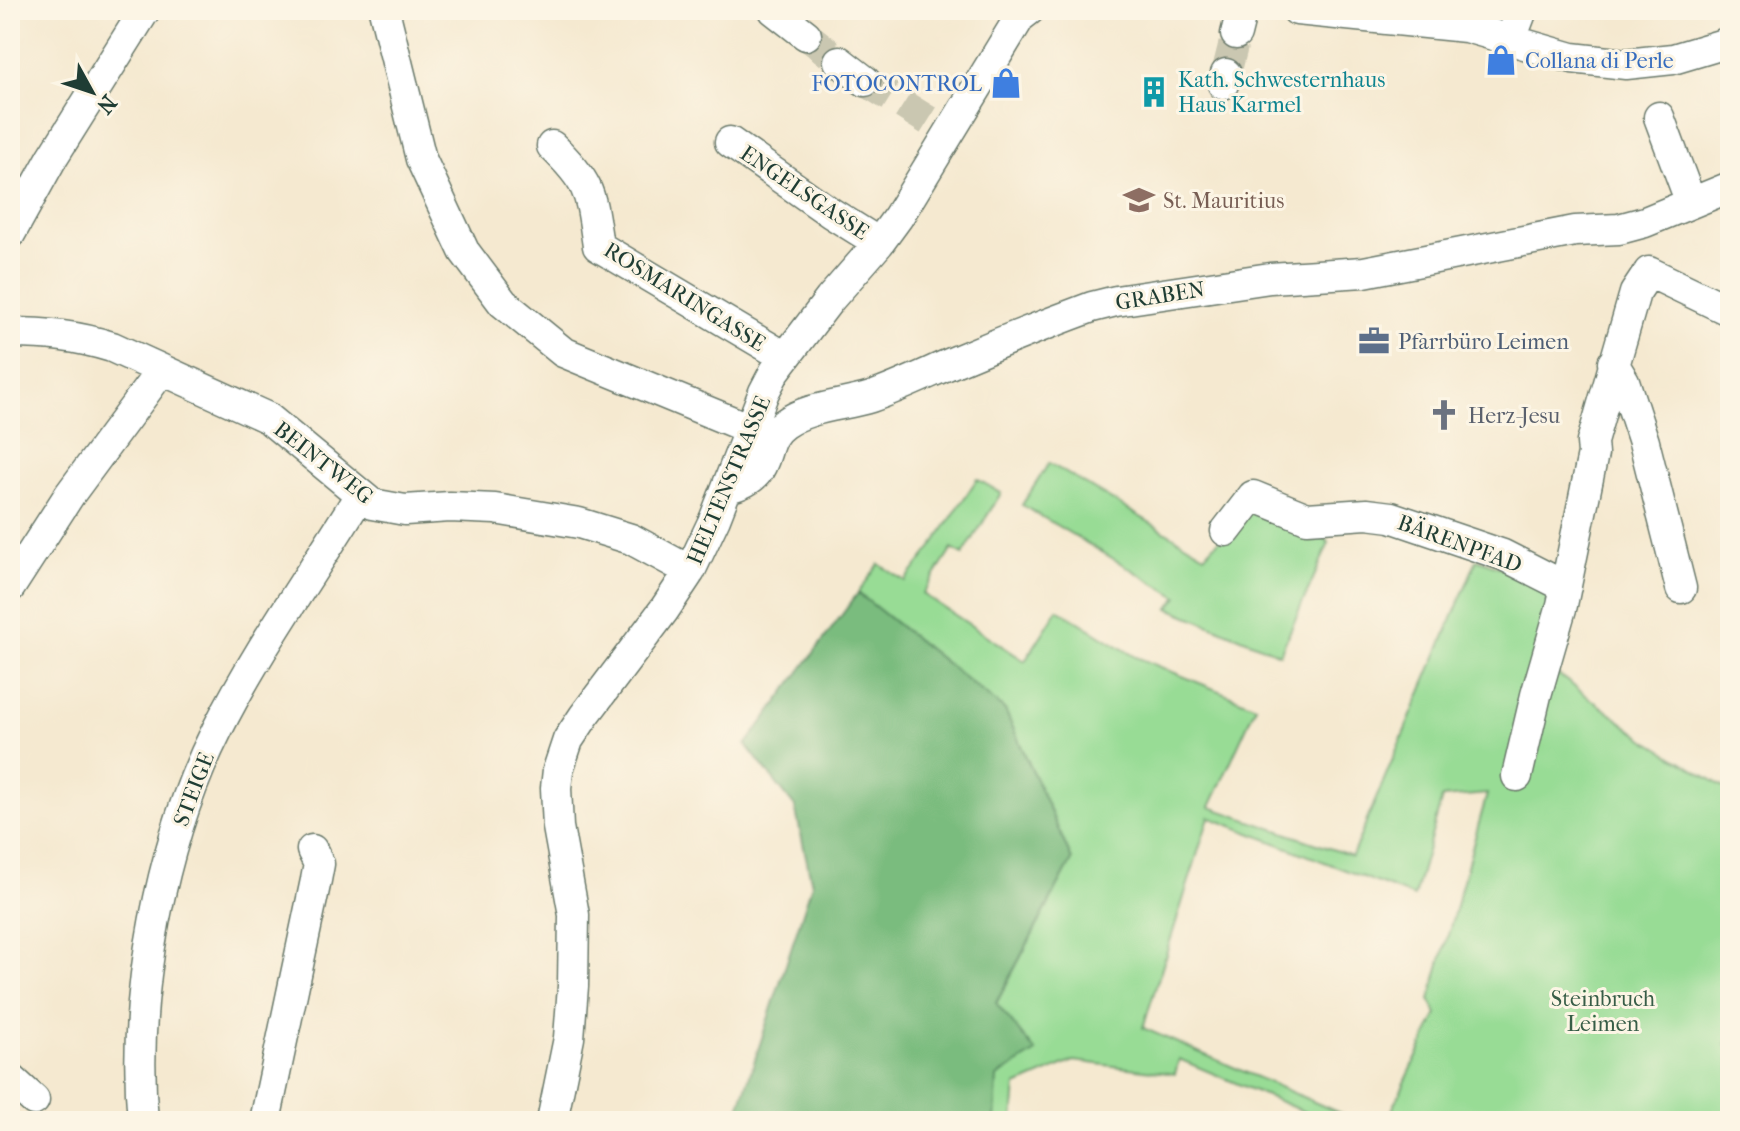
<svg xmlns="http://www.w3.org/2000/svg" width="1740" height="1131" viewBox="0 0 1740 1131" font-family="'IM FELL French Canon',serif">
<style>
.green{fill:#98dc95;stroke:#5c8c64;stroke-width:2}
.forest{fill:#7abc7e;stroke:#4c7c59;stroke-width:2}
.lines{fill:none;stroke-linecap:round;stroke-linejoin:round}
.minor-tunnel{stroke:#cac7b1;stroke-width:30;stroke-dasharray:30 15;stroke-linecap:butt}
.minor-casing{stroke:#6a796b;stroke-width:33}
.minor{stroke:#fff;stroke-width:30}
.labels{text-anchor:middle;stroke-width:6;stroke-linejoin:round;paint-order:stroke}
.shop-label{font-size:22px;fill:#366cbe;stroke:#fcf5e5;text-anchor:start}
.culture-label{font-size:22px;fill:#0d838f;stroke:#fcf5e5;text-anchor:start}
.street-label{font-size:22px;fill:#1f3d34;stroke:#fcf5e5}
.education-label{font-size:22px;fill:#785e54;stroke:#fcf5e5;text-anchor:start}
.service-label{font-size:22px;fill:#4e5e75;stroke:#fcf5e5;text-anchor:start}
.worship-label{font-size:22px;fill:#5b616d;stroke:#fcf5e5;text-anchor:start}
.park-label{font-size:22px;fill:#375d47;stroke:#fcf5e5}
</style>
<rect width="100%" height="100%" fill="#fcf5e5"/>
<filter id="ink" filterUnits="userSpaceOnUse"><feTurbulence type="fractalNoise" baseFrequency=".0125" numOctaves="2"/><feDisplacementMap in="SourceGraphic" scale="16" xChannelSelector="R" yChannelSelector="G"/><feConvolveMatrix kernelMatrix="1 2 1 2 8 2 1 2 1" color-interpolation-filters="sRGB"/></filter>
<filter id="wash" filterUnits="userSpaceOnUse"><feTurbulence type="fractalNoise" baseFrequency=".006" numOctaves="4" result="noise"/><feDisplacementMap in="SourceGraphic" scale="32" xChannelSelector="R" yChannelSelector="G"/><feGaussianBlur stdDeviation="1.8" result="paint"/><feColorMatrix in="noise" values="0 0 0 0 0 0 0 0 0 0 0 0 0 0 0 0 0 1.4 0 .05"/><feComposite in="paint" operator="in"/></filter>
<g filter="url(#wash)">
<rect width="100%" height="100%" fill="#f5e9d0"/>
<path class="green" d="M1049,463L1205,555L1254,503L1316,528L1329,543L1280,654L1169,608L1178,597L1022,505Z
M977,479L1001,493L963,555L952,549L923,594L1025,661L1058,609L1136,657L1256,706L1210,807L1352,856L1477,559L1561,590L1548,667L1646,740L1730,791V1037L1726,1045L1730,1047V1121H1387L1437,1014L1430,1000L1487,794L1442,798L1414,897L1209,817L1143,1028L1358,1121H1317L1314,1116L1179,1059L1175,1074L1074,1061L1016,1086L1013,1121H995L996,1004L1072,860L1005,710L858,593L879,564L905,581L932,547Z"/>
<path class="forest" d="M858,593L1005,710L1072,860L996,1003L1036,1052L997,1077L995,1121H735L812,884L795,807L746,745Z"/>
</g>
<g filter="url(#ink)">
<g class="lines">
<path class="minor-tunnel" d="M806,35L839,61
M1226,74L1236,34
M865,81L948,133"/>
<defs>
<path id="minor" d="M384,10L421,159L464,251L503,303L563,352L750,429
M774,10L806,35
M1297,10L1466,27L1572,58L1626,64L1673,59L1730,42
M1236,34L1242,10
M1511,39L1522,10
M839,61L865,81
M1223,84L1226,74
M1659,117L1691,203
M730,142L831,213L879,243
M552,146C592,185 590,193 598,246L785,357
M10,234L52,158L145,10
M1649,272L1730,311
M10,333C46,333 77,336 112,347L268,418L372,504L405,510L450,507L495,509L579,523L631,539L690,571
M1613,363L1624,381L1644,442L1681,588
M727,488C779,476 755,444 784,424C809,406 843,406 871,397C900,387 928,373 956,361C1001,342 1046,324 1092,307L1116,301L1270,278L1364,272L1575,231L1619,229L1645,222L1730,187
M1226,531L1253,496L1307,518L1367,514L1391,517L1503,555L1566,587
M10,587L70,494L161,371
M1517,776L1536,695L1562,605L1593,454L1592,442L1635,293L1649,272
M10,1078L34,1100
M143,1121C131,997 161,841 217,730C257,650 313,572 360,495
M265,1121L316,880L319,864L312,850
M552,1121L569,1038L573,986L574,915L558,827L556,788L558,770L568,740L584,716L664,610L690,571L715,518L764,392L775,371L830,299L879,243L898,217L1020,17L1029,10"/>
</defs>
<use href="#minor" class="minor-casing"/>
<use href="#minor" class="minor"/>
</g>
</g>
<defs>
<symbol id="shop-bare" viewBox="-9 -9 18 18"><path d="M-5-2.5h2.3a2.7 3.5 0 0 1 5.4 0H5L5.5 6h-11ZM-1.5-2.5h3a1.5 2.3 0 0 0-3 0Z" fill="#3f7fe0" stroke="#fcf5e5" stroke-width="2.5" paint-order="stroke"/></symbol>
<symbol id="building-bare" viewBox="-9 -9 18 18"><path d="M-4-6H4V6H1V3H-1V6H-4ZM-2.5-4.3h1.7v1.8h-1.7ZM.8-4.3h1.7v1.8H.8ZM-2.5-1h1.7V.8h-1.7ZM.8-1h1.7V.8H.8Z" fill="#0f9aa8" stroke="#fcf5e5" stroke-width="2.5" paint-order="stroke"/></symbol>
<symbol id="school-bare" viewBox="-9 -9 18 18"><path d="M0-5L7-2L0 1L-7-2ZM-4 1L0 2.5L4 1V4Q0 6-4 4Z" fill="#8d6e63" stroke="#fcf5e5" stroke-width="2.5" paint-order="stroke"/></symbol>
<symbol id="office-bare" viewBox="-9 -9 18 18"><path d="M-6-3h4V-5.5h4V-3h4V5H-6ZM-1-4.5V-3h2v-1.5ZM-6 0V1H6V0Z" fill="#5c6f8a" stroke="#fcf5e5" stroke-width="2.5" paint-order="stroke"/></symbol>
<symbol id="church-bare" viewBox="-9 -9 18 18"><path d="M-1.2-6h2.4v3.5h3.3v2.4h-3.3V6h-2.4V-.1h-3.3v-2.4h3.3Z" fill="#6b7280" stroke="#fcf5e5" stroke-width="2.5" paint-order="stroke"/></symbol>
</defs>
<g fill-rule="evenodd">
<use href="#shop-bare" x="1479" y="38" width="44" height="44"/>
<use href="#shop-bare" x="984" y="61" width="44" height="44"/>
<use href="#building-bare" x="1132" y="70" width="44" height="44"/>
<use href="#school-bare" x="1117" y="178" width="44" height="44"/>
<use href="#office-bare" x="1352" y="319" width="44" height="44"/>
<use href="#church-bare" x="1422" y="393" width="44" height="44"/>
</g>
<g class="labels">
<g class="shop-label">
<text x="1525" y="68">Collana di Perle</text>
<text x="982" y="91" text-anchor="end">FOTOCONTROL</text>
</g>
<g class="culture-label">
<text x="1178" y="87">Kath. Schwesternhaus<tspan x="1178" dy="25">Haus Karmel</tspan></text>
</g>
<g class="street-label">
<text transform="translate(805 192) rotate(34)" y="8">ENGELSGASSE</text>
<text transform="translate(1160 295) rotate(-9)" y="8">GRABEN</text>
<text transform="translate(685 296) rotate(32)" y="8">ROSMARINGASSE</text>
<text transform="translate(324 462) rotate(38)" y="8">BEINTWEG</text>
<text transform="translate(728 480) rotate(-67)" y="8">HELTENSTRASSE</text>
<text transform="translate(1460 543) rotate(20)" y="8">BÄRENPFAD</text>
<text transform="translate(193 789) rotate(-69)" y="8">STEIGE</text>
</g>
<g class="education-label">
<text x="1163" y="208">St. Mauritius</text>
</g>
<g class="service-label">
<text x="1398" y="349">Pfarrbüro Leimen</text>
</g>
<g class="worship-label">
<text x="1468" y="423">Herz-Jesu</text>
</g>
<g class="park-label">
<text x="1603" y="1006">Steinbruch<tspan x="1603" dy="25">Leimen</tspan></text>
</g>
</g>
<rect width="1740" height="1131" fill="none" stroke="#fcf5e5" stroke-width="40"/>
<g transform="translate(92 92) rotate(130)" stroke="#fcf5e5" stroke-width="6" paint-order="stroke">
<path d="M0-6L14 30L0 20L-14 30Z" fill="#1f3d34"/>
<text y="-12" font-size="22" font-weight="bold" text-anchor="middle" fill="#1f3d34">N</text>
</g>
</svg>
